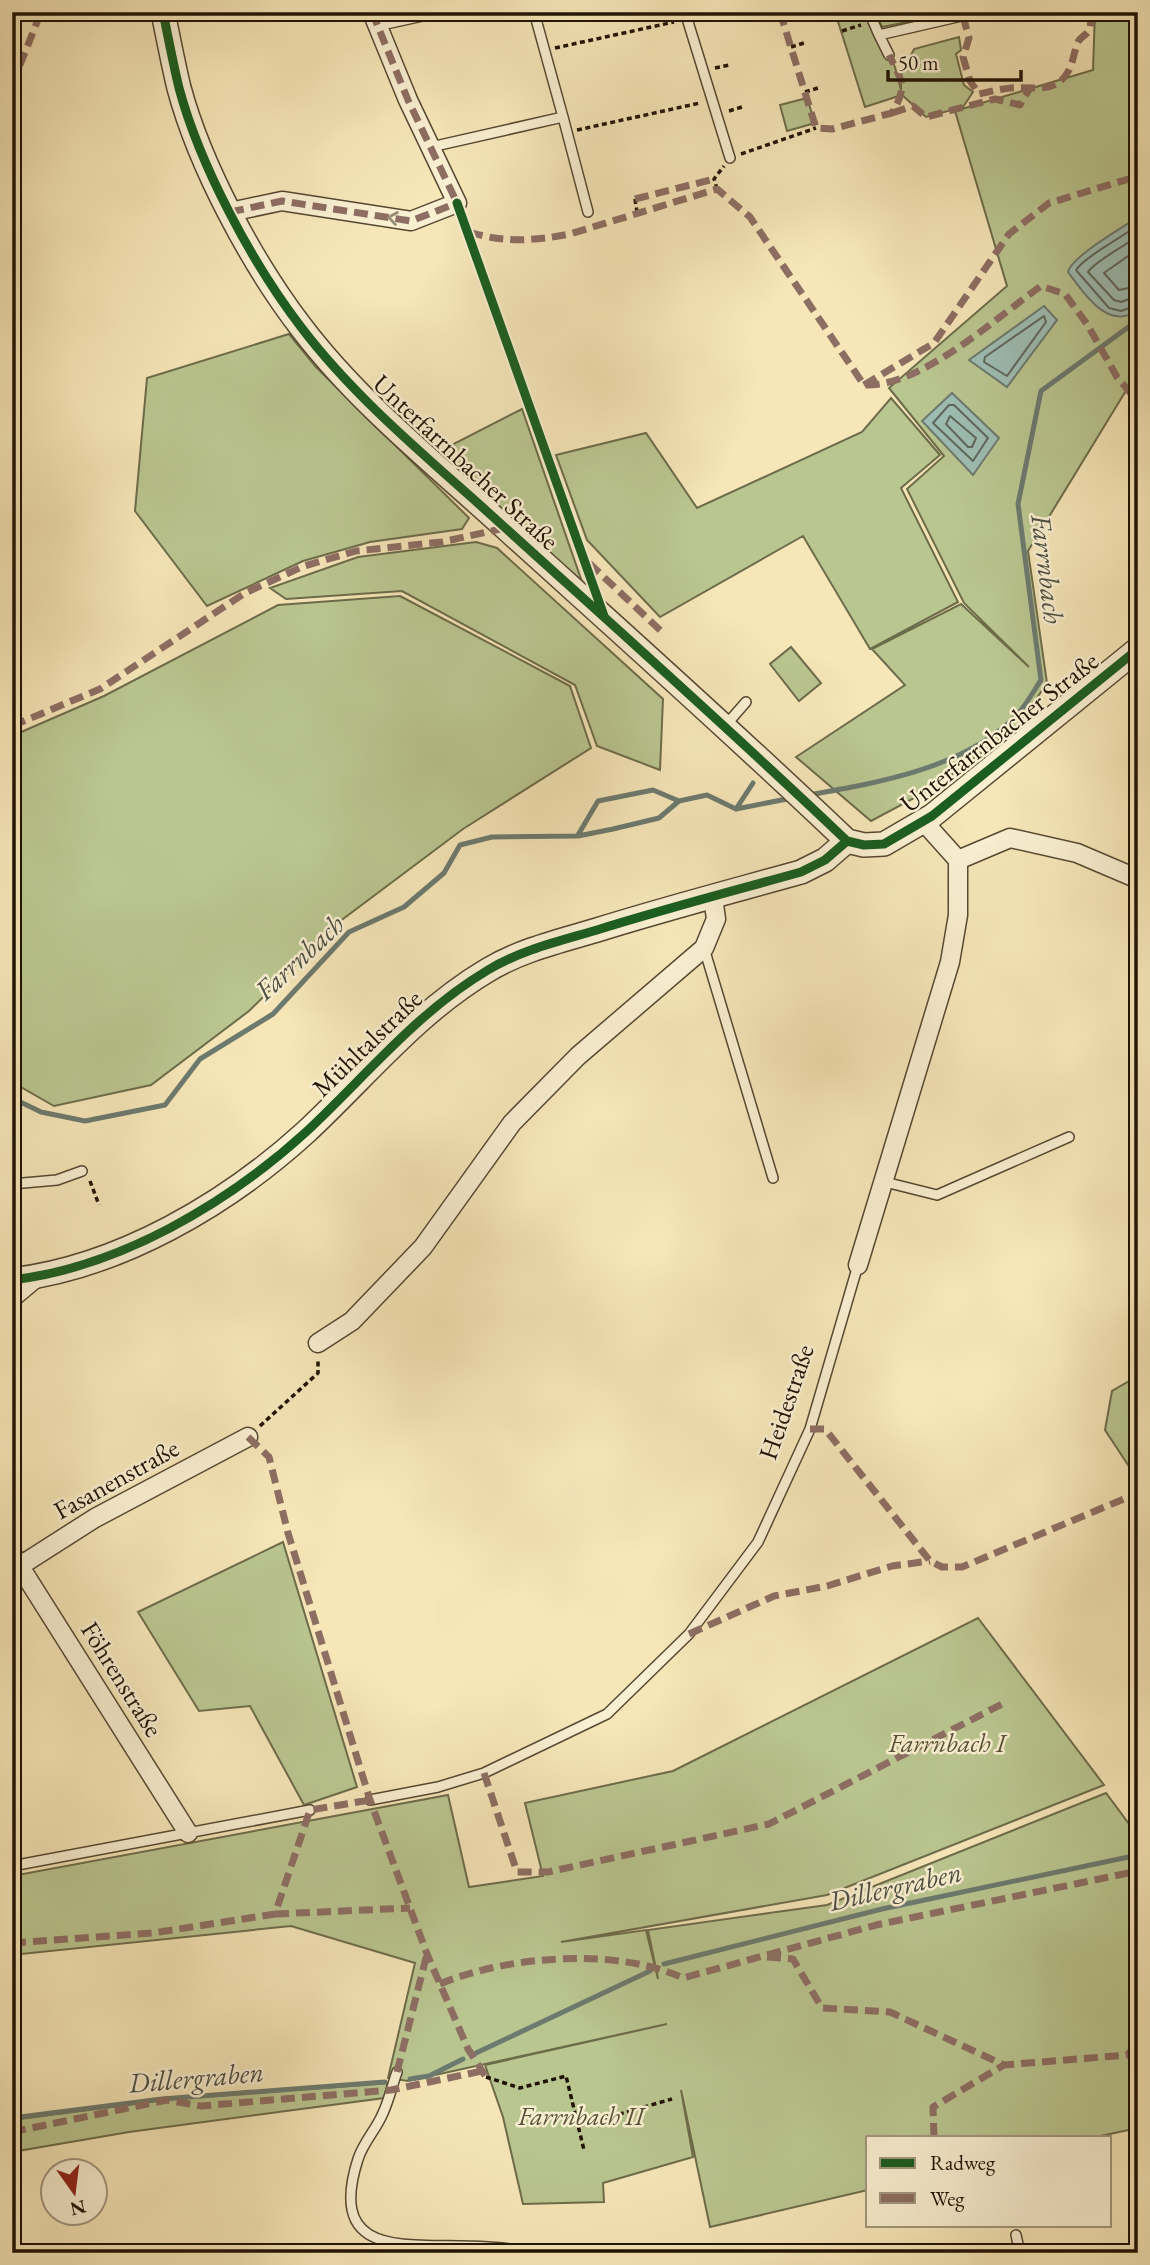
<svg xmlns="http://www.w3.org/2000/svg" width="1150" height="2265" viewBox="0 0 1150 2265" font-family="'EB Garamond',serif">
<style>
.green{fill:#bac690;stroke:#6d6c4a;stroke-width:2}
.water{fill:#9ebeb5;stroke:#6c7a6f;stroke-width:2}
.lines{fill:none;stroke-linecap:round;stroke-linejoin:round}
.shore{stroke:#5f685d;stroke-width:2}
.stream{stroke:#6c7a6f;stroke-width:5}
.service-casing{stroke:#564832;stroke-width:12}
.minor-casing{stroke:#564832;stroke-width:21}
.tertiary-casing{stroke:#564832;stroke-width:26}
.path{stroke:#201305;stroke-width:3.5;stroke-dasharray:5 3.5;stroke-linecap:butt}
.service{stroke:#f9efd1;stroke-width:9}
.minor{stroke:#f9efd1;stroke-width:18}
.tertiary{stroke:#f9efd1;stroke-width:23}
.quiet{stroke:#8d6e63;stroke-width:7;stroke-dasharray:14 7;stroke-linecap:butt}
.cycleway-casing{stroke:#f9efd1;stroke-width:13}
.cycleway{stroke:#1b5e20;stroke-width:9}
.oneway{stroke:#978c75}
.labels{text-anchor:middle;stroke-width:5;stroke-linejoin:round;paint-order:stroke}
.street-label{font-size:26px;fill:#201305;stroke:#f9efd1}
.park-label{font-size:26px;font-style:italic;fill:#565236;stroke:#f9efd1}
.water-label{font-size:28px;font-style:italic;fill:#4c4f43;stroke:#f9efd1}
</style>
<rect width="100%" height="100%" fill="#f6e6b8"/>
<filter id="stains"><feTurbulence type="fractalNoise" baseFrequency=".00286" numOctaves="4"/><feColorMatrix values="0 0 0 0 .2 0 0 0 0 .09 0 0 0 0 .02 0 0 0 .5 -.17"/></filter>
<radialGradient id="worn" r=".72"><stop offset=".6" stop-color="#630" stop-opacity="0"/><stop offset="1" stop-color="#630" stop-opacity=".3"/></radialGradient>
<path class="green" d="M835,12H869L895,67L901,90V75L914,49L959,37L961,50L956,54L964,85L973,92L963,107L926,117L902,95L865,107Z
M875,12H957L882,27Z
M1095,12H1138V371L1028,551L1047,683L1018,726L935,787L871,821L796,757L905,685L872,649L961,604L1029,667L964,603L907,489L944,456L889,388L1007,286L955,111L1093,70Z
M807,98L815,123L787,131L780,105Z
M289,334L316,367L469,518L462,529L370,542L303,561L207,606L135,511L147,378Z
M891,398L940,455L901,488L958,602L870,649L803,536L660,617L587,540L556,455L646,433L697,508L862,432Z
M522,409L582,582L436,453Z
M476,542L497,548L663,699L660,770L597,746L575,685L402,591L286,599L270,588L358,557Z
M400,596L570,686L591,748L463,829L339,922L249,1011L151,1085L54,1106L12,1082V736L104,696L278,605Z
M791,647L821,683L799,701L770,664Z
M1138,1376V1480L1105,1430L1112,1391Z
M283,1542L357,1787L304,1805L250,1706L199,1711L138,1612Z
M978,1618L1104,1785L827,1895L561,1942L646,1930L658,1979L648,1930L827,1905L1106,1793L1138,1836V2128L1096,2137H868V2190L710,2227L681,2090L693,2157L603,2183L604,2202L523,2204L503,2117L485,2065L667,2024L408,2081L388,2078L415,1963L291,1926L12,1955V1876L448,1795L469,1887L543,1876L525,1803L673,1771Z
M388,2083L384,2098L129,2132L12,2152V2120L164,2100Z"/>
<path class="water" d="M1138,217V310C1108,332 1084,293 1068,272C1071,257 1122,228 1138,217Z
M1044,306L1057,320L1007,387L969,360Z
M952,393L999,438L973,475L922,421Z"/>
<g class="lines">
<path class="shore" d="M1138,225C1121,238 1086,256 1076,270L1109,308L1121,311L1138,305
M1138,236C1125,246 1095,261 1088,272L1114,300L1121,302L1138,296
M1138,249L1104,273L1119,290L1138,286
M1044,316L1046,322L1007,376L984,362L985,357Z
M949,405H954L988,438L973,461L933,423Z
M950,416L976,438L972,447H968L946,424Z"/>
<path class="stream" d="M808,795C877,783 960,769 1013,719C1024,709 1033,692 1041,680L1018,504L1041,391L1138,320
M736,809L753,783
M578,835L598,801L653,790L679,801
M12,1098L41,1112L85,1121L165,1105L200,1059L273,1014L349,932L404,907L444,873L460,845L492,837L578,836L613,829L659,818L679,801L707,795L736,809L792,798
M664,1964L882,1909L1138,1855
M476,2053L650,1971
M410,2079L429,2076L463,2059
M12,2118L162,2099L385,2082"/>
<defs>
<path id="service" d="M685,12L730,158
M869,12L879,35L979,12
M377,26L441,12
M879,35L889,55
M563,117L588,212
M431,147L563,117L534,12
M725,726L746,702
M704,948L773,1178
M885,1182L937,1195L1069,1137
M12,1184L57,1180L82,1171
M370,1800L438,1787L484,1773L607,1714L689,1634L758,1542L810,1429L858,1265
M12,1866L310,1810
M397,2072C392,2086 389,2100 383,2113C376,2130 364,2141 358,2159C324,2265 416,2241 488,2247C499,2248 510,2247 519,2253
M1016,2235L1020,2253"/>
<path id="minor" d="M230,212L282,201L411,221L457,203L408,100L372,12
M958,860L1010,838L1077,853L1138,879
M858,1265L950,962L958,915V860L923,821
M12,1298L37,1277
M318,1343L352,1321L423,1247L512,1123L578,1056L704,948L716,919L713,897
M12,1554L188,1833
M12,1571L95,1518L248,1437"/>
<path id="tertiary" d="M163,12C168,37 173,63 179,88C200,166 252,263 301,327C357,401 433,462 501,524C617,629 734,733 847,841L864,845L884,844L932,816L1138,649
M12,1280C120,1267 227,1204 306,1132C366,1076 417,1012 488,970C521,950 560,941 597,930C664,909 733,891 801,872L825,860L847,841"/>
</defs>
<use href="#service" class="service-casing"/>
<use href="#minor" class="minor-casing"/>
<use href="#tertiary" class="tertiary-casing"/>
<path class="path" d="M743,20L769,12
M842,31L861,25
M791,47L807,42
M555,48L674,22
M715,68L729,65
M805,92L821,87
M729,111L742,107
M577,130L700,103
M741,154L816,128
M717,189L714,179L724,166
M635,199L637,212
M90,1181L99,1205
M260,1426L318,1373V1358
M486,2077L520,2088L566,2076L584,2150
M578,2126L672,2099"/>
<use href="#service" class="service"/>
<use href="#minor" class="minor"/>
<use href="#tertiary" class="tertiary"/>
<path class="quiet" d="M372,12L408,100L459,207
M780,12L816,128L832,129L892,113C908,86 902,81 889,55
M963,16L969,38L963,57L970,81L979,94C989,92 1000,89 1011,88C1034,86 1056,95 1069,70C1073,62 1074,53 1077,44C1081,32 1095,38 1089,12
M12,85L41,12
M892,113L913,106L926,117L995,99L1020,105L1030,88
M635,199L714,179
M230,212L282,201L411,221L457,203
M469,232C504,243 534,241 570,234L717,189L750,217L864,385C920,388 996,318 1041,286L1065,294L1087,324L1117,377L1138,402
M864,385L934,343L1009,234L1049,203L1132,178L1138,171
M589,563L662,632
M12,726L100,689L245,593L304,566L356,551L442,542L505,528
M810,1429H825L930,1561L942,1567H962L1138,1493
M248,1437L269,1457L288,1533L370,1800L427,1954L468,2049L486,2077
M689,1634L774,1596L827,1586L892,1566L930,1561
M484,1773L517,1872H548L769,1824L1002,1704
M275,1914L410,1908
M12,1943L153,1933L275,1914L310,1810L370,1800
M767,1957L793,1959L822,2008L890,2012L1004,2065L1127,2055L1138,2044
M440,1984C506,1956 616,1947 683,1978L876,1925L1138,1871
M397,2072L427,1954
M12,2132L167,2100L201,2106L391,2090L482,2071
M934,2137L933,2107L1004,2065"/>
<defs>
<path id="cycleway" d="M163,12C168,37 173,63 179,88C200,166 252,263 301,327C357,401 433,462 501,524C617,629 734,733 847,841L864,845L884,844L932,816L1138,649
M457,203L604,616
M12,1280C120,1267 227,1204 306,1132C366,1076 417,1012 488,970C521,950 560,941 597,930C664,909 733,891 801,872L825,860L847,841"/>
</defs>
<use href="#cycleway" class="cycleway-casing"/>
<use href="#cycleway" class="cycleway"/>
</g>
<defs><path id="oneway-chevron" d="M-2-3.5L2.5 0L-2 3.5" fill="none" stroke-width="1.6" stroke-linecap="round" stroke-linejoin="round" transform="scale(1.75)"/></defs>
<use class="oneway" href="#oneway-chevron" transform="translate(393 218) rotate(-171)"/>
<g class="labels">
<g class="street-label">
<text transform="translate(466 462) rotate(43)" y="9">Unterfarrnbacher Straße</text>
<text transform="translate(999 732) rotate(-38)" y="9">Unterfarrnbacher Straße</text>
<text transform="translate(367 1043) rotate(-44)" y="9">Mühltalstraße</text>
<text transform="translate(786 1402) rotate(-71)" y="9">Heidestraße</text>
<text transform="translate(116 1479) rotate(-29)" y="9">Fasanenstraße</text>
<text transform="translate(122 1679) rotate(58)" y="9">Föhrenstraße</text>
</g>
<g class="park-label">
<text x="947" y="1752">Farrnbach I</text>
<text x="581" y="2125">Farrnbach II</text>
</g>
<g class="water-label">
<text transform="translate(1048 569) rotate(83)" y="10">Farrnbach</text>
<text transform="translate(299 957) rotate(-43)" y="10">Farrnbach</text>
<text transform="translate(895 1886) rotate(-13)" y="10">Dillergraben</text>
<text transform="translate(196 2077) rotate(-5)" y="10">Dillergraben</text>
</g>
</g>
<rect width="1150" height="2265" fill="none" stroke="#f6e6b8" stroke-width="42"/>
<rect x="14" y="14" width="1122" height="2237" fill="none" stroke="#201305" stroke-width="3.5"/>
<rect x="21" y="21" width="1108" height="2223" fill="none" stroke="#201305" stroke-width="2"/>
<rect x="866" y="2136" width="245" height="91" fill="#f9efd1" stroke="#a2977f" stroke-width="2"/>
<rect x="880" y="2158" width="35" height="10" fill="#1b5e20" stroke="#a2977f" stroke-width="2"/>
<text x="930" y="2170" font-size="21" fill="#201305">Radweg</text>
<rect x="880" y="2193" width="35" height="10" fill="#8d6e63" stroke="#a2977f" stroke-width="2"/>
<text x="930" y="2206" font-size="21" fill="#201305">Weg</text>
<g transform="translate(74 2192) rotate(166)"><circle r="33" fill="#f9efd1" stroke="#a2977f" stroke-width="2"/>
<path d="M0-5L12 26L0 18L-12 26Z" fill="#8f2418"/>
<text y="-10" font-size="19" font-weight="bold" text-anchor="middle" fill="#201305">N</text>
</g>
<path d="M888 70v10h133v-10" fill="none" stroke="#201305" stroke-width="3.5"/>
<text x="898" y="70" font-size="21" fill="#201305" stroke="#f9efd1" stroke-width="5" paint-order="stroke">50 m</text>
<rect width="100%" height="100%" filter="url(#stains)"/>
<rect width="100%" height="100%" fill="url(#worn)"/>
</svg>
